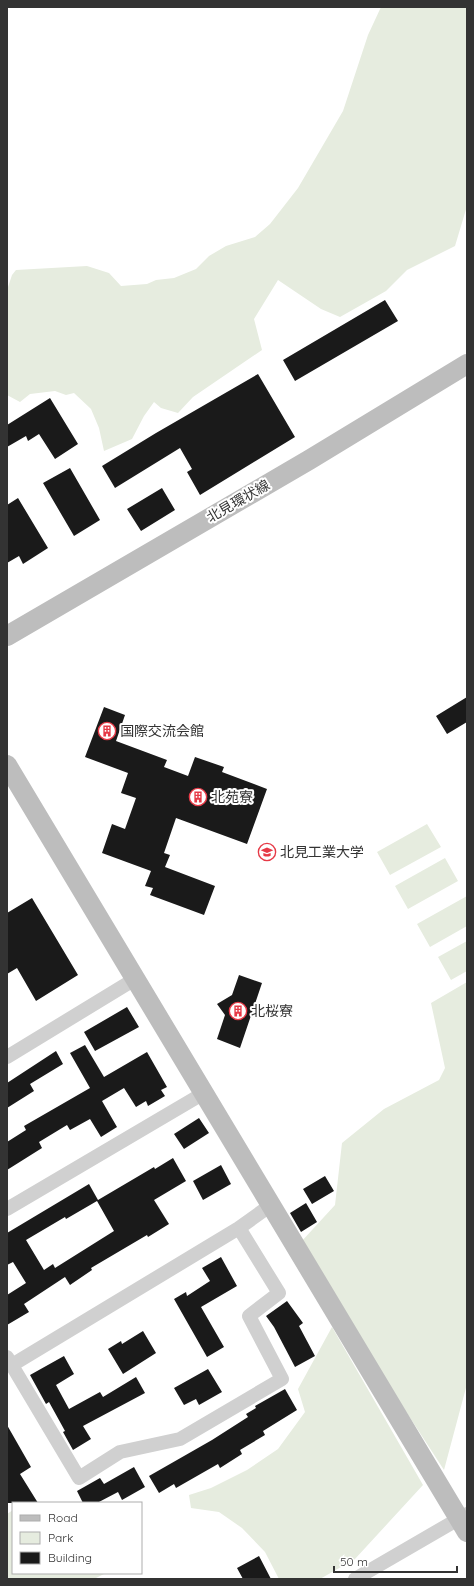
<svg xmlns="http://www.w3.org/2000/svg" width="474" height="1586" viewBox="0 0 474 1586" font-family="Quicksand,'Noto Sans JP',sans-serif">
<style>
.green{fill:#e6ecdf}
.building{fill:#1a1a1a;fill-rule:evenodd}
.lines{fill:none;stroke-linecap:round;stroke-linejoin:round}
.street{stroke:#d0d0d0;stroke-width:14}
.secondary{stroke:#bdbdbd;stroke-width:20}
.labels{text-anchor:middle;stroke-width:4;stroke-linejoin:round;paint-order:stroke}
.street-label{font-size:14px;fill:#333;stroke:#fff}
.poi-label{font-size:14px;fill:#333;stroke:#fff;text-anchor:start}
</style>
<rect width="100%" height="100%" fill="#fff"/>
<path class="green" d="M381,7H467V206L455,246L407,270L386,291L340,317L321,309L278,280L254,319L262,350L193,397L178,413L161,408L154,402L144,416L132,439L104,451L99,428L91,409L74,393L66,395L55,391L30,394L20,402L7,395V290L12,275L16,270L87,266L109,273L121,286L147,284L156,280L174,278L196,269L209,256L226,246L255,237L270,224L298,188L343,111L368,35Z
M427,824L441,847L390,875L377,852Z
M445,858L458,881L408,909L395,886Z
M467,896V926L430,947L417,924Z
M467,941V971L451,980L438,957Z
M467,982V1384L444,1470L340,1310L301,1242L335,1205L342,1143L384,1109L439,1080L445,1068L431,1003Z
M332,1327L423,1485L355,1559L320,1579H279L265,1552L242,1528L219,1512L191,1508L189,1495L211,1488L247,1470L278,1449L305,1412L298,1389Z
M13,1510V1573H106L94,1579H7V1514Z"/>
<path class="building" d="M385,300L398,321L295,381L283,360Z
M258,374L295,437L200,495L187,472L192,469L180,448L115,488L102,466L156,433Z
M50,398L78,444L55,459L39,434L28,441L26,436L7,447V425Z
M70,468L100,520L74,536L43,483Z
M162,488L175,510L141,531L127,509Z
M18,498L48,548L23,564L19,556L7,563V505Z
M467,697V722L447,734L436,716Z
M104,707L125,715L116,741L167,760L164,767L188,776L195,757L224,767L222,772L267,789L247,844L176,818L164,853L170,855L165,867L215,886L204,915L150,895L153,888L145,886L151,871L102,853L112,824L125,829L136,798L121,793L128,773L85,757Z
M32,898L78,975L36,1001L17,968L7,974V913Z
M239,975L262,983L240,1048L217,1039L225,1015L217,1004L232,995Z
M127,1007L139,1027L95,1051L84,1032Z
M85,1045L104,1077L147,1052L167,1087L161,1090L165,1096L148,1106L146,1101L136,1107L124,1088L102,1101L117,1127L101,1137L90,1119L70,1130L67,1125L39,1142L42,1148L7,1170V1142L26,1130L24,1126L90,1088L70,1053Z
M56,1051L63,1064L30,1084L34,1091L7,1108V1083Z
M199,1118L209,1133L184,1149L174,1134Z
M173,1158L186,1181L154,1200L169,1224L148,1237L147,1235L91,1268L92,1270L70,1285L65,1277L24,1304L29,1312L7,1325V1295L26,1283L13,1262L7,1265V1233L89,1184L98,1200L154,1167L155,1169ZM97,1201L114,1231L55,1268L53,1264L44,1270L26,1240L65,1217L66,1219Z
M221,1165L231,1184L203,1200L193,1181Z
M325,1176L334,1191L312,1204L303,1189Z
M306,1203L317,1222L301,1232L290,1213Z
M221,1257L237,1286L201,1307L224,1347L207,1357L174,1299L186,1292L187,1296L210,1281L202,1268Z
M287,1301L303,1323L299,1326L315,1356L295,1367L274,1327L266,1316Z
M143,1331L156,1353L123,1374L108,1349L121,1341L122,1344Z
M64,1356L74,1374L56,1385L69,1409L100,1392L103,1397L136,1377L145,1393L83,1426L91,1439L73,1450L63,1432L65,1431L49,1402L46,1404L30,1375Z
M208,1369L222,1392L199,1405L196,1399L184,1405L174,1388Z
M285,1389L297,1410L263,1431L265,1435L240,1450L242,1454L220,1468L218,1464L176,1488L174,1484L159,1493L149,1476L212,1440L248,1417L246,1414L256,1408L255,1406Z
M7,1425L31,1467L20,1474L38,1503H7Z
M134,1467L145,1487L122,1500L118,1492L97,1503H83L77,1491L100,1478L104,1484Z
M259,1556L271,1579H243L237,1568Z"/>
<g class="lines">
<path class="street" d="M7,1057L135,979
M7,1209L204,1093
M7,1357L79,1478L120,1452L180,1439L282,1379L249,1316L279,1293L239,1228
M12,1365L239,1228L271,1205
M355,1579L467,1514"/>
<path class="secondary" d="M7,636L309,460L467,364
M7,765L467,1532"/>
</g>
<defs>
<symbol id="building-ring" viewBox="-11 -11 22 22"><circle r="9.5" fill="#fff" stroke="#e63946" stroke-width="1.5"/><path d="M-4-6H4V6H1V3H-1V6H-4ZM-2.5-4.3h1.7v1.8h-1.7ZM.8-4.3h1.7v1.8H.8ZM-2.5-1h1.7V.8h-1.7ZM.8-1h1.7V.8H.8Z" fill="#e63946"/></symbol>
<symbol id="university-ring" viewBox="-11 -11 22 22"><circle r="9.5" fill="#fff" stroke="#e63946" stroke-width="1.5"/><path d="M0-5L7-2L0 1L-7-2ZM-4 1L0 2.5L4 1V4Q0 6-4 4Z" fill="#e63946"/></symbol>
</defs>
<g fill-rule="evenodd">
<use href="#building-ring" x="97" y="721" width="20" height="20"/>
<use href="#building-ring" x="188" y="787" width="20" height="20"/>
<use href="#university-ring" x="257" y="842" width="20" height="20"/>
<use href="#building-ring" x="228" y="1001" width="20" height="20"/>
</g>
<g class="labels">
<g class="street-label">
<text transform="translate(238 501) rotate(-30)" y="5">北見環状線</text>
</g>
<g class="poi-label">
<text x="120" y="736">国際交流会館</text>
<text x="211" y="802">北苑寮</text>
<text x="280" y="857">北見工業大学</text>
<text x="251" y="1016">北桜寮</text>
</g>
</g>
<rect width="474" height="1586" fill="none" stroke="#333333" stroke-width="16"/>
<rect x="12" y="1502" width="130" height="72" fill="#ffffff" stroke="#adadad"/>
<rect x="20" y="1515" width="20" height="6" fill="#bdbdbd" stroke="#adadad"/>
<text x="48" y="1522" font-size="12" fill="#333333">Road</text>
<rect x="20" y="1532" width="20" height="12" fill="#e6ecdf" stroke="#adadad"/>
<text x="48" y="1542" font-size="12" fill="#333333">Park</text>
<rect x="20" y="1552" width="20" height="12" fill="#1a1a1a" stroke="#adadad"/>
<text x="48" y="1562" font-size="12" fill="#333333">Building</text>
<path d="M334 1566v6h123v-6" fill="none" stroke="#333333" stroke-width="2"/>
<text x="340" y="1566" font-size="12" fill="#333333" stroke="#ffffff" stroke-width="3" paint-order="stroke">50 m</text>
</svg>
